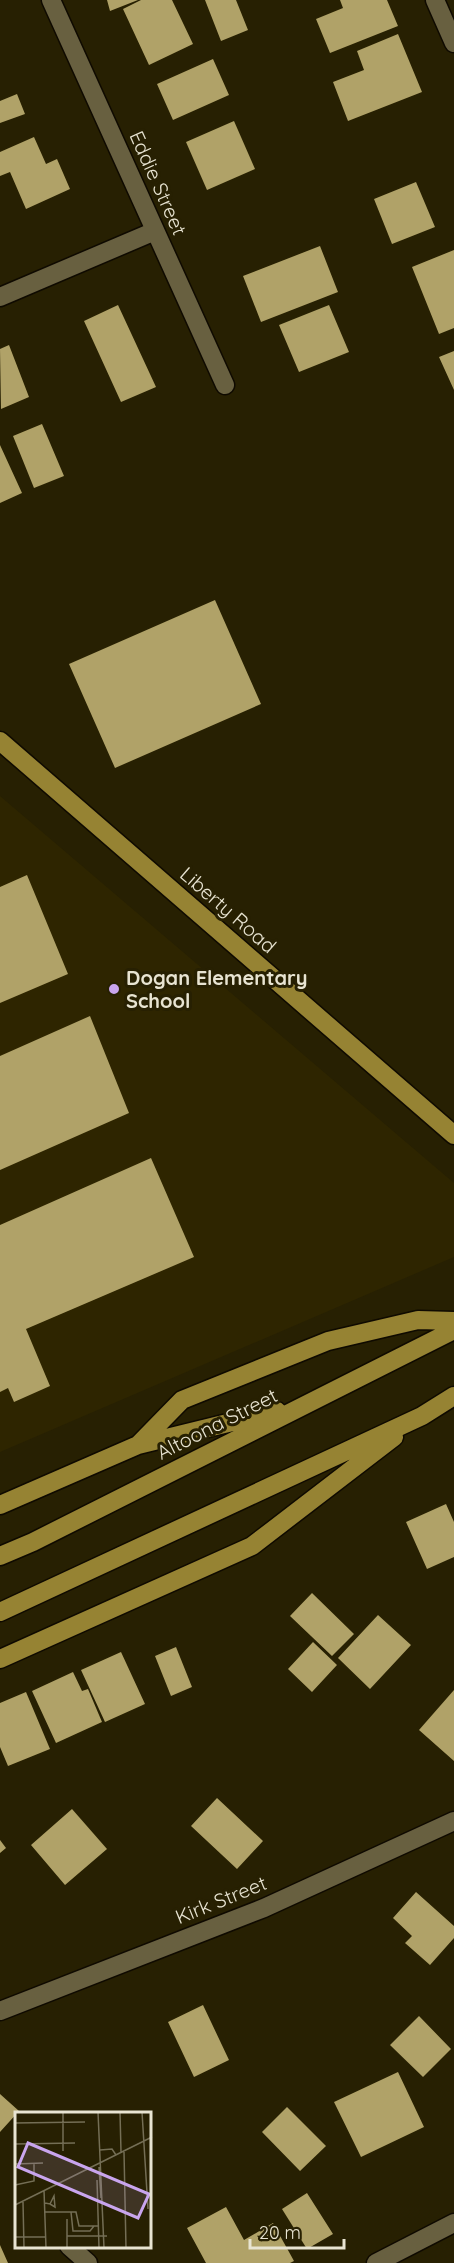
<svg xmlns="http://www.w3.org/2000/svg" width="454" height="2263" viewBox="0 0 454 2263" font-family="Quicksand,sans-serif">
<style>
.built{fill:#2e2500}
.building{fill:#b0a268}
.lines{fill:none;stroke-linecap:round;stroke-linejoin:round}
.minor-casing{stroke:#0f0a00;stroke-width:21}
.major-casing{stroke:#0f0a00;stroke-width:21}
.minor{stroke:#686040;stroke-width:18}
.major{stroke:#968333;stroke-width:18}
.poi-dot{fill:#c9a5ee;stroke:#272002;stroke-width:2}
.labels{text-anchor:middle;stroke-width:6;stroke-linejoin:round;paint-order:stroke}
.street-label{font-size:20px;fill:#e8e4d2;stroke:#272002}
.poi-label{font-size:20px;font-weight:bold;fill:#e8e4d2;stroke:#272002;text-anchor:start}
.inset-road{fill:none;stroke:#746e55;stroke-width:1.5}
.view{fill:#c9a5ee;fill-opacity:0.15;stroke:#c9a5ee;stroke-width:3}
.inset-edge{fill:none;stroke:#e8e4d2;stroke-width:3}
</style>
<rect width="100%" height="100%" fill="#272002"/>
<path class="built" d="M0,796L454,1183V1257L0,1452Z"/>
<path class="building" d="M107,0H138L110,11Z
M141,0H172L193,44L149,65L123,9Z
M205,0H236L248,30L221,41Z
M340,0H387L398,26L330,53L316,19L343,8Z
M398,34L422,92L348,121L333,82L364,70L357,51Z
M213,59L229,95L173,120L157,84Z
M17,94L25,114L0,123V101Z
M234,121L255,169L207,190L186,142Z
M34,137L46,164L57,159L70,189L26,209L10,172L0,176V152Z
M416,182L435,227L392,244L374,199Z
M320,246L338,292L261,322L243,276Z
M454,250V328L439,334L412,267Z
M118,305L156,387L121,402L84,321Z
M329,305L349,352L299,372L279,325Z
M9,345L29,397L1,409L0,349Z
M454,351V390L439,357Z
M42,424L64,476L34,488L13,436Z
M0,445L22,493L0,503Z
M215,600L261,704L115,768L69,664Z
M27,875L68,974L0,1003V887Z
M90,1016L129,1113L0,1170V1056Z
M151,1158L194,1257L26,1329L50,1386L14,1402L8,1388L0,1392V1225Z
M446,1504L454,1522V1557L427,1569L406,1522Z
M312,1593L354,1634L332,1656L290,1616Z
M378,1615L411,1645L370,1689L338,1658Z
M313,1642L337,1665L312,1692L288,1669Z
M176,1647L192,1687L171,1696L155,1656Z
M121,1652L145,1704L105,1722L81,1670Z
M73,1672L82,1691L88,1689L102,1722L56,1743L32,1691Z
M454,1690V1761L419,1730Z
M26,1692L50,1749L8,1766L0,1747V1703Z
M217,1798L263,1841L237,1869L191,1826Z
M72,1809L107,1849L65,1885L31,1845Z
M0,1840L6,1848L0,1853Z
M416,1892L454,1926V1938L430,1965L405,1943L412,1936L393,1918Z
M203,2005L229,2060L194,2077L168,2022Z
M419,2016L451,2049L423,2077L390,2045Z
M398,2072L424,2127L361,2157L334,2102Z
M0,2094L19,2111L0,2132Z
M287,2107L326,2146L300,2171L262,2132Z
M307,2193L333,2234L307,2249L282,2209Z
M226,2207L244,2240L273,2223L294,2261L290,2263H206L187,2228Z
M0,2245L8,2263H0Z"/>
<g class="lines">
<defs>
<path id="minor" d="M51,0L225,385
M435,0L454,43
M0,297L155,231
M0,2011L264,1908L454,1821
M69,2246L88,2263
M376,2263L454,2223"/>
<path id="major" d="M0,741L454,1135
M138,1445L277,1411
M0,1505L138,1445L182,1400L328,1341L418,1320L454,1321
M0,1556L33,1542L454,1330
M0,1612L422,1416L454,1396
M0,1659L252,1546L394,1437"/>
</defs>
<use href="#minor" class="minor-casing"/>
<use href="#major" class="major-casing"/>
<use href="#minor" class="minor"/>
<use href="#major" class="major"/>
</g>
<circle class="poi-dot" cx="114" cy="989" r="6"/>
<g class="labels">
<g class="street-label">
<text transform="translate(158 183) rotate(66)" y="7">Eddie Street</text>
<text transform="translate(228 910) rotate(41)" y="7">Liberty Road</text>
<text transform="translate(217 1424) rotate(-27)" y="7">Altoona Street</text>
<text transform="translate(221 1900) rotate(-22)" y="7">Kirk Street</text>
</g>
<g class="poi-label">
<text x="126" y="985">Dogan Elementary<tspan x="126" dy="23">School</tspan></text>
</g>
</g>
<g transform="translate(15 2112)">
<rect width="136" height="136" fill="#272002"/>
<path class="inset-road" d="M83,0L89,136M105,0L106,40M127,0L133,97M0,11L70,10M0,32L60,31M85,38L97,37L101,43M48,39V0M109,40L111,136M0,52L28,51M84,55L86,86M82,68L84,136M0,73L19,69V52M29,78L31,136M8,90L9,136M30,91L35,92L39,84L40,95L35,92M0,93L137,25M30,100H61L64,114H84M56,100L58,119H75L79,114M52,107V136M52,124H92M0,125H30"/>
<path class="view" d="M13,31L134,82L123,106L3,55Z"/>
<rect width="136" height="136" class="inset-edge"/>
</g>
<path d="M250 2239v9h94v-9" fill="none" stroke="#e8e4d2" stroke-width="3"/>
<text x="259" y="2239" font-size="18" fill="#e8e4d2" stroke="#272002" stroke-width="4.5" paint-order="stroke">20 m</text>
</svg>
